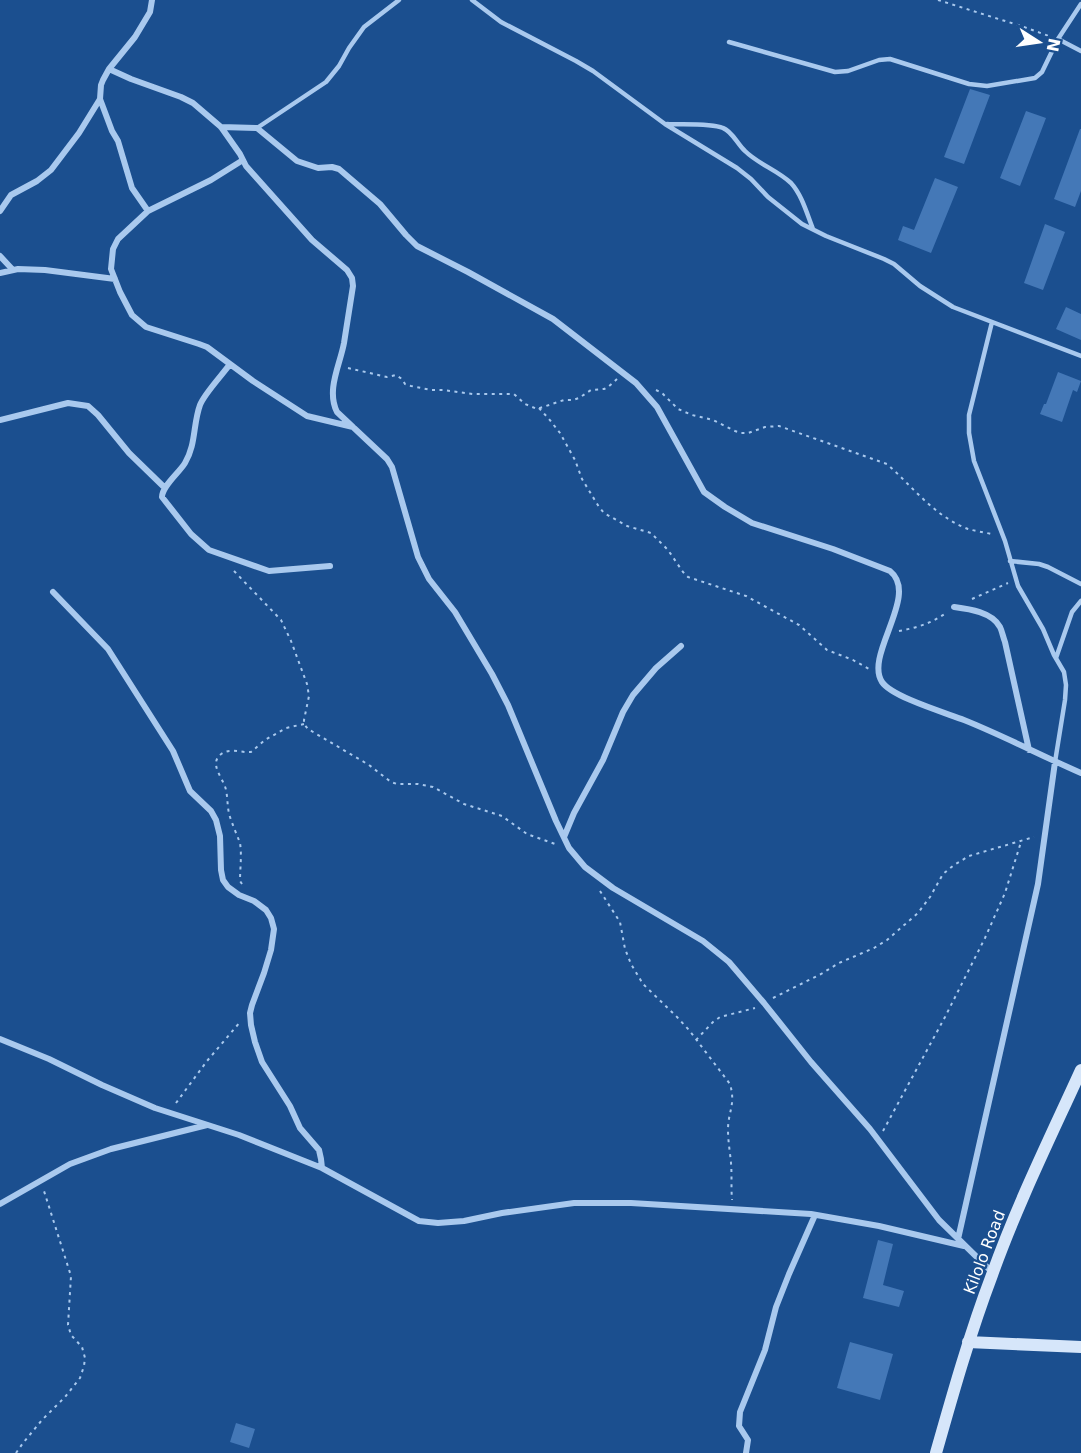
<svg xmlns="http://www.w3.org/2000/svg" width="1081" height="1453" viewBox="0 0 1081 1453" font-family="'DejaVu Sans',sans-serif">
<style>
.building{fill:#4478b7}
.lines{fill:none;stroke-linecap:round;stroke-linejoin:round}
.path{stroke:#a9c9ee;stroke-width:2;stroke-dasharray:3 4.5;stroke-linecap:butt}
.lane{stroke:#a9c9ee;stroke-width:4.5}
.street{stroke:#a9c9ee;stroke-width:6}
.secondary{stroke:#d6e6fa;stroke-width:12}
.labels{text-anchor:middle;stroke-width:4.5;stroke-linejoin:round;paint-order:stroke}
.street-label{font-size:16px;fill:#fff;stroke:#1b4f8f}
</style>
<rect width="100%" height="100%" fill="#1b4f8f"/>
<path class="building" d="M970,89L990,95L964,164L944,157Z
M1026,111L1046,118L1020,186L1000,178Z
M1080,129H1081V191L1075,207L1054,199Z
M935,178L958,187L931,253L898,240L903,226L914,230Z
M1045,224L1065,232L1043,290L1024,283Z
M1066,307L1081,314V340L1056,329Z
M1058,372L1081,381L1077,392L1073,390L1062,422L1040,414L1044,404H1046Z
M878,1240L893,1244L883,1285L904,1291L899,1307L863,1298Z
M850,1342L893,1354L880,1400L837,1388Z
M236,1423L255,1429L249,1448L230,1442Z"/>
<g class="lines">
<path class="path" d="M938,0L1021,26L1049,36
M348,368L387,377L396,375L402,379L405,384L411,386L431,390H443L473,394H514L525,404L537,409L564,400H573L579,398L591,390L604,389L608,387L617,379
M656,390L662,393L678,409L692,415L713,420L735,431L741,433H748L765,427L779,426L887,464C913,487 934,516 968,529C975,531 983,532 991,534
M539,408L549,419L560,433L575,460L582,479L599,507L604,513L627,526L651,533L668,550L683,572L688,577L746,596L799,625L827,650L853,660L869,669
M234,571L281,620L291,641L307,684L309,696L304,720V724L308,729L369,765L391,782L397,784H418L433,787L464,804L502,816L527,834L555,844
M972,599L1008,583
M899,631C916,628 932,623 946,613
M242,884L240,881C240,868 242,856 240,843C237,835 233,826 230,817C227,808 228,799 226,790C224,779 209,765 220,755C229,747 240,753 251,752L265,740L286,728L304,724
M600,891L620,922L625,949L631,964L643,984L677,1017L689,1030L730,1084C736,1105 728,1111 728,1130C728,1141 730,1152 731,1163C732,1175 731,1188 732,1200
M773,998L821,974L839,963L874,948L887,940L918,913L930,897L943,874L954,865L969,856L1034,837
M696,1040L713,1022L720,1017L755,1008
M176,1103L207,1061L241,1021
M883,1131L945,1017L985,938L1005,893L1021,842
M16,1453L23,1443L42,1420L65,1397L80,1378L84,1366L85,1358L82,1347L71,1335L68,1325L71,1276L44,1191"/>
<path class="lane" d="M472,0L501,22L576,61L593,71L665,124L737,168L751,179L768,197L802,224L826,236L884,259L894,264L920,286L953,307L1081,356
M1058,39L1081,51
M729,42L835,72L848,71L879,60L890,59L969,84L987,86L1035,78L1042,72L1058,39L1081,4
M667,124C682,125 710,123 723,128C732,131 738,145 745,151C758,164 777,170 791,183C802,195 807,214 813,229
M257,128L326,82L339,66L349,48L364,27L399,0
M992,322L969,415V433L974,461L1005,541L1018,586L1043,629L1054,655L1064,672L1066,685L1065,700L1055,762
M1010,561L1039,564L1048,567L1081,584
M1056,658L1072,612L1081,601"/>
<path class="street" d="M109,69L131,79L181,97L193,103L221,127L240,154L246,166L312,240L347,270L352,278L353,286C350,305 347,324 344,343C340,365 326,390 337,412L387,459L392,467L418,557L429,579L455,612L492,674L508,705L556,821L569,848L585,867L613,888L703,941L729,962L764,1003L811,1062L870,1129L939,1220L992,1272
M221,127L257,128L297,161L318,168L332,167L339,169L380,204L406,235L417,246L468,272L553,319L636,383L657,407L704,492L725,507L752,523L833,549L890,571C920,595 864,655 882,682C892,697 946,713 964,720C1004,736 1042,756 1081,773
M243,160L211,180L148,211L118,239L113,249L111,269L120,292L132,315L146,327L199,344L207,347L253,381L307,416L353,427
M0,211L11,195L37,181L51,170L79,133L100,99
M148,211L132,188L118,141L112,131L100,99L101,85L103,80L109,69L135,37L150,12L152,0
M0,256L13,270
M0,273L18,269L45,270L115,279
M230,364C223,374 204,394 200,405C193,424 196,445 185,463C179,473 162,486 162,497L191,534L209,550L269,571L330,566
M0,420L68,403L88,406L98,415L129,453L165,488
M53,592L108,649L173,751L190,791L211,811L216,820L220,836L221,870L223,880L228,887L239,895L254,901L266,910L271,918L274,929L271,950L264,973L252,1005L250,1013L251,1025L255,1042L262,1062L290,1106L300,1128L319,1150L321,1159L322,1168
M954,607C969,609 992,612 1000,627C1002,631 1003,637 1005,642L1029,750
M564,837L574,813L603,760L623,712L633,695L656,668L681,646
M0,1039L49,1059L102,1085L155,1108L239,1135L322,1168L419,1221L438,1223L464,1221L502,1213L574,1203H631L811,1214L879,1226L964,1246
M0,1204L70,1164L111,1149L207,1125
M958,1239L1038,884L1055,762
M746,1453L748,1440L739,1426L740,1412L765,1350L776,1307L789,1274L815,1215"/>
<path class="secondary" d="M968,1342L1081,1347
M936,1453C953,1393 970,1333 992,1275C1017,1205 1050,1138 1081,1070"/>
</g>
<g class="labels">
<g class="street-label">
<text transform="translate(984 1252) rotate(-69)" y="6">Kilolo Road</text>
</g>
</g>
<g transform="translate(1039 42) rotate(102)" stroke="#1b4f8f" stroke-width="4.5" paint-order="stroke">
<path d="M0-4.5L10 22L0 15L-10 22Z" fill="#ffffff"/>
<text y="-9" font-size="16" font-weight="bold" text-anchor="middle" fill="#ffffff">N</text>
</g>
</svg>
